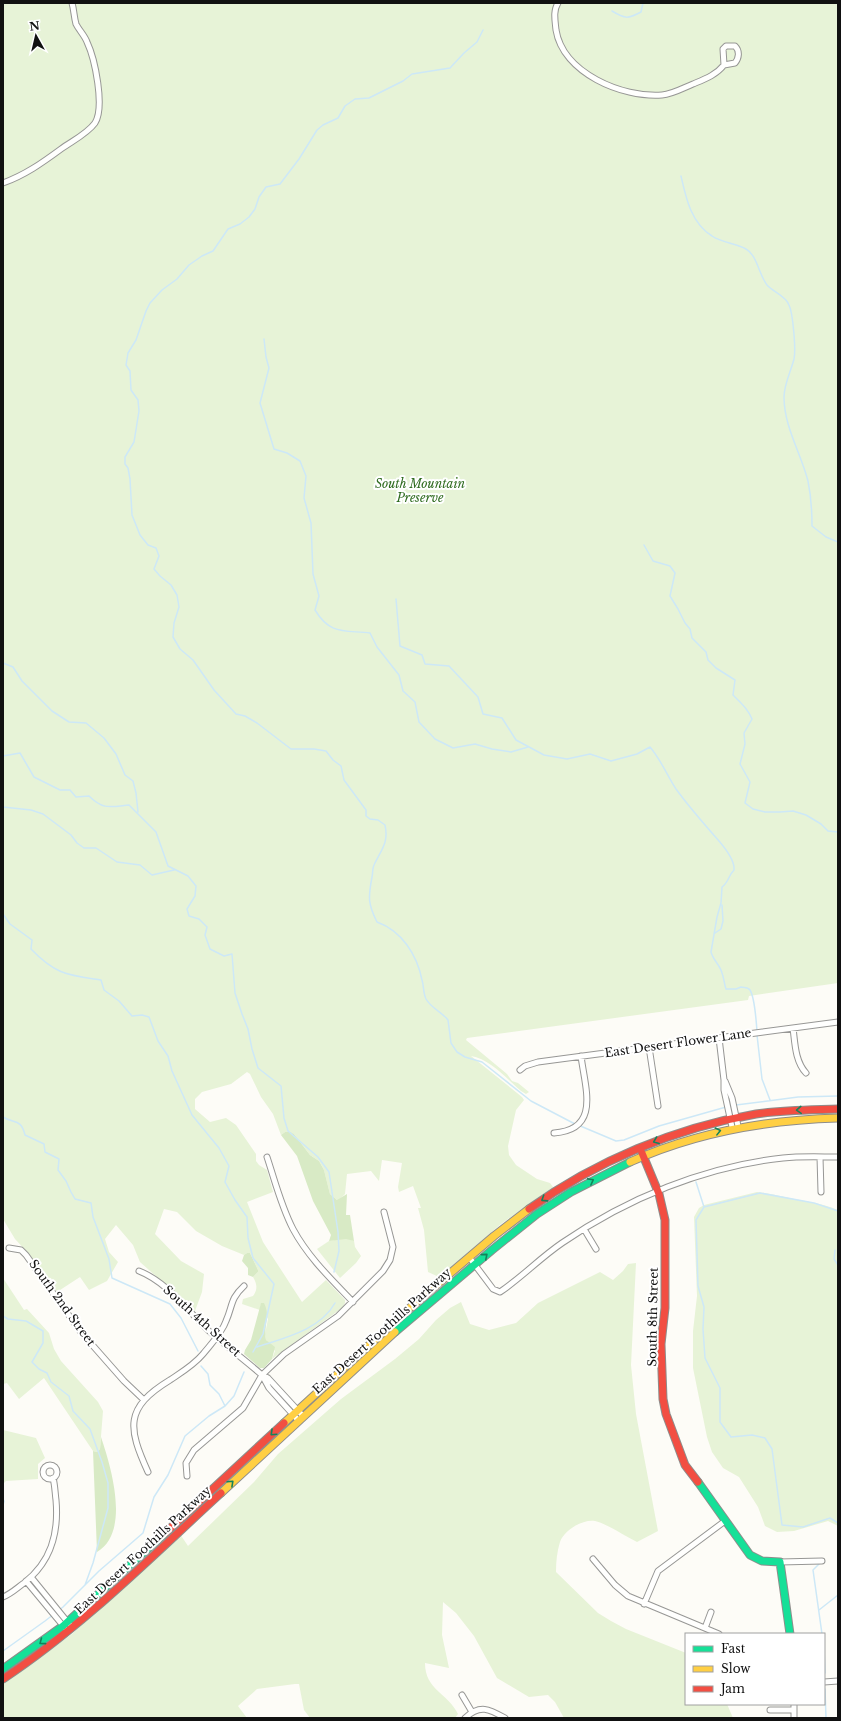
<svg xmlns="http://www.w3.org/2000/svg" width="841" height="1721" viewBox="0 0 841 1721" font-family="'Libre Baskerville',serif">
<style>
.green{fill:#e7f3d7}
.forest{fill:#d8eac5}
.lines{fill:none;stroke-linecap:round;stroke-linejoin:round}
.stream{stroke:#cde8f7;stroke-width:1.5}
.street-casing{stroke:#979795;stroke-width:7}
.fast-casing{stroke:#8e8d8b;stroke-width:9}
.slow-casing{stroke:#8e8d8b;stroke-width:9}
.jam-casing{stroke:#8e8d8b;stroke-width:9}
.street{stroke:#fffffe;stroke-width:5}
.fast{stroke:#16e098;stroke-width:7}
.slow{stroke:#ffcf43;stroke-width:7}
.jam{stroke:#f24e42;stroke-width:7}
.oneway{stroke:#14835b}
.labels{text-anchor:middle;stroke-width:4;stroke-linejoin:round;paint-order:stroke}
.park-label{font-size:12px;font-style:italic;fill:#2f6b1f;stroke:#fff}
.street-label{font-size:12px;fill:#111;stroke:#fff}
</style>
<rect width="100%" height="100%" fill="#fdfcf7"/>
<path class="green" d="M3,3H838V983L749,996L748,1000L467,1038L466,1040L507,1074L512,1081L518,1083L529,1092L526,1094L521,1091C507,1079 490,1059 471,1056L522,1097L524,1100L516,1110L508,1146L509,1155L516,1165L537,1179L550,1183L553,1187L501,1224L439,1277L428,1272L424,1230L418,1208H421L413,1186L399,1192L398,1187L402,1163L382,1160L379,1181L371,1171L347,1174L345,1194L339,1200H337L330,1194L324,1170L319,1161L310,1155L294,1134L285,1132L281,1135L273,1114L261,1097L250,1074L247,1072L231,1084L202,1092L195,1099V1109L210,1122L226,1118L236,1125L256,1154V1161L259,1165L267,1170L273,1192L247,1202L263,1242L302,1302L326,1280L345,1300V1303L342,1308L272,1359L275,1351L266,1340L265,1334L268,1319L260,1305V1310L242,1304L243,1299L253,1296C258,1289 257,1284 253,1277L258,1272V1270L250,1253H247L244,1255L222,1246L196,1231L177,1212L164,1209L155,1234L181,1261L204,1274L202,1292L195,1311L140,1262L133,1245L116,1225L105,1239L109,1252L118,1262L107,1281L89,1290L80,1277L57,1292L28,1253L15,1239L3,1219Z
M757,1192C767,1193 775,1195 785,1197C803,1201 821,1203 838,1210V1526L828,1521L794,1531L777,1532L765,1526L758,1507L739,1477L723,1468L712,1452L707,1437L693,1368V1331L697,1296L694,1217L699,1208L704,1205Z
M346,1238L354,1241L355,1247L361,1256L356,1263L340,1278L317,1249L329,1241Z
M636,1263L631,1365L636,1414L658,1531L637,1542C627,1537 605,1523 595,1521C583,1519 564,1530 560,1542C557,1552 556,1561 556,1572L598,1613L611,1621L626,1629L686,1653V1704H727L733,1718H564L555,1702L548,1695L529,1697L497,1678L474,1636L456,1613L443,1602L442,1635L449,1668L425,1663C425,1690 448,1693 458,1714L455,1718H310L304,1710L299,1684H295L257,1689L238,1706L247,1718H3V1683L31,1664L72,1634L180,1534L188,1546L254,1482L278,1454L341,1399L395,1359L419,1339L436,1320L450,1308L461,1302L470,1324L489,1330L516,1323L538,1303L600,1272L613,1280L623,1271L628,1264Z
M3,1278L24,1310L27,1309L49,1333L54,1349L61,1361L98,1402L103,1411L100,1449L97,1452L93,1451L44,1378L19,1399L7,1383L3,1384Z
M3,1430L36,1438L45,1458L38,1464V1479L6,1481L3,1484Z"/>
<path class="forest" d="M285,1132H290L294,1134L310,1155L319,1161L324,1170L330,1194L337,1200L347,1194L346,1215H350L354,1241L346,1239L329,1241L331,1235L313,1201L297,1156L281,1135Z
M247,1253H250L258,1270V1272L253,1277L248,1275V1268L242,1261L244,1255Z
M261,1303H264C271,1316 263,1327 266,1340L275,1347L272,1359L264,1368H260L244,1354L245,1350L251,1340Z
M101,1437C111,1467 131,1532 97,1552L93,1451L97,1452L100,1449Z"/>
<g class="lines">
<path class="stream" d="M612,11C625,19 628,19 641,12L643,3
M483,30L477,42L464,53L450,68L412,74L403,81L369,98L355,99L345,106L338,118L323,125L317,130L299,159L280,184L266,187L259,197L255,209L249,217L240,224L228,229L213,251L202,256L189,265L177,279L162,290L150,303L146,311L136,340L128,353L126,365L130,371L131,390L138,400L139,411L134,442L125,457V464L128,468L130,479L132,515L140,535L148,545L156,548L159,556L154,569L160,576L171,585L177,595L179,607L174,623L173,637L180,649L193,660L214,690L236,714L245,716L257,723L291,749H314L326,751L333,760L341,766L344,780L366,810V816L370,819L378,820L385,825C389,843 381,850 374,865C372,869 373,874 372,877C368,898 368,904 377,922C402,931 417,955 422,980C424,986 423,993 426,999C431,1008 442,1012 448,1020L451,1043L457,1052L465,1057L482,1062L531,1101L575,1124
M681,176C686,198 691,223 712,236C722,243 736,243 746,249C757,255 759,275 767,285C773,292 786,296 789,305C793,313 796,350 794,359C791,371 784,384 784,397C784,427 801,453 808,481C811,496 812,511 812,526L826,537L838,542
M264,339L266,357L269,368L260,403L274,449L287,453L300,461L306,476L304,498L311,523L313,574L319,596L315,610C330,635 344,630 370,633L377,647L399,675L403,691L415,702L419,722L435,739L453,748L475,744L492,749L511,752L528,747
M644,545L653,561L670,566L675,573L670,596L678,609L685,623L690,629L692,638L706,652L708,660L716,668L735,680L733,695C741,703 748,709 752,719L744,733L745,744L740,764L750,782L745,803L753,809L765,812H780L793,811L806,815L821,824L828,831L838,832
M396,599L400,646L422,655L425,664L449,666L478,697L483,714L502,718L516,740L544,755L567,759L590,754L611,761L637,754L650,747C661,760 667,775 676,789C689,807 704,824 719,841C725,848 735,861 734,870C728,876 729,882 722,887L721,903L717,917L711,952C713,960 720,965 722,973C724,978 724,983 726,989H736L741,987C744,988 748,987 750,990C755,998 756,1020 757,1031
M3,663L13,667L22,681L52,711L69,722L86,723L104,738L116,754L125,775L133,781L136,793L138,812
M3,756L20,753L34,777L60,790H70L76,797L89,796C103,810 110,807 129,805L156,832L168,866L188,876L196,886L195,896L187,909L189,916L199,919L207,927L205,935L210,949L224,956L232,954L235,993L242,1014L248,1029L252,1049L258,1068L281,1086L284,1118L288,1131L318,1157L329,1172L338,1232L339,1251L334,1272
M3,807L31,810L43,814L71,835L77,843L84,848H96L117,862L140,865L152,875L174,870
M3,914L10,924L32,940L31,949C56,975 68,975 101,980L104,990L119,1001L132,1016L142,1015L149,1017L158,1041L168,1056L172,1071L192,1115L219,1148L229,1166L225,1182L235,1200L247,1217L248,1238L253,1258L274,1284L263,1334L253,1352
M715,933L721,929L723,921L722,905
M757,1035L762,1079L770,1100
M736,1105L798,1097L838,1096
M3,1117C14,1124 21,1118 25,1135L44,1144L45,1152L59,1159L58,1170L66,1181L71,1192L75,1199L91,1203L93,1217L109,1259L112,1278L170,1304L181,1318L198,1351
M578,1125L616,1141L624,1140L659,1126L726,1107
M696,1182L704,1207L760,1193L814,1203L838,1211
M704,1207L696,1220L698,1286L704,1307L703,1329L705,1358L720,1388V1422L731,1437L752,1435L765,1438L772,1449L782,1525L803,1527L830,1518L838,1523
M835,1250L834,1259L838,1265
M3,1316L8,1319L26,1321L43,1331V1343L32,1362L39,1369L47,1373L51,1382L69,1396L73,1411L90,1429L102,1462L108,1483V1508L93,1563L85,1585
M257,1347C284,1338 320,1330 335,1303
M201,1366L208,1374L210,1385L219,1394L225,1406
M3,1499L4,1501L3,1505
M821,1562L813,1570L822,1634
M819,1610L838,1595
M824,1647L825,1673
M3,1651L45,1621L63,1607L99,1571L143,1533L154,1497L168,1475L185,1436L209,1416L225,1406L234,1396L244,1372
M825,1689L826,1718"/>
<defs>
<path id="street" d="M558,3C553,11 555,20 556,30C563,73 622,98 662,95C673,94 683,88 693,84C705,79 716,75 724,65
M726,46H735C740,51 739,58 735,63L724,65L723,49Z
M3,183C25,175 42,163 61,149C72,141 87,134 95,123C105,107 95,59 87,42C85,36 79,30 76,24C74,17 74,10 72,3
M793,1028C795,1043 795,1061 806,1073
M719,1038L724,1080V1090L732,1127
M649,1047L658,1106
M520,1070L525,1066L538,1062L838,1022
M725,1081L732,1098L738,1126
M554,1133C601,1130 585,1088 581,1056
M267,1157C275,1181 281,1206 293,1229C308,1257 331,1279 353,1302
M820,1157L821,1192
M584,1229L596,1249
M9,1248L21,1250L26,1255L80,1331L124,1381L144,1400
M469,1257L493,1289L500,1292C521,1278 540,1258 562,1243C626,1199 705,1166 783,1158C801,1156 820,1157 838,1157
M139,1271C167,1282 187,1310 209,1331C226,1346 245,1360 262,1375L268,1378L303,1416
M262,1375L269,1388L298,1420
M43 1472a7 7 0 1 1 14 0a7 7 0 1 1-14 0Z
M148,1472C128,1428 124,1408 170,1380C182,1372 194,1365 203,1354C211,1344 222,1333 226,1321C233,1305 230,1299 244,1286
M187,1476L186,1463L194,1450L243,1408L262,1375L284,1354L338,1316L383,1271L390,1260L393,1247L384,1212
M593,1559L615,1585L628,1596L719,1634
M780,1562L822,1561
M31,1577L70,1625
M26,1581L65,1628
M3,1597C11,1594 17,1588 24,1583C51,1562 59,1534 56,1500C55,1493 55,1485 53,1478
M644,1604L658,1571L725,1521
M705,1628L711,1612
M824,1682L838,1681
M462,1695L472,1712
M794,1704V1718
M770,1710H794
M465,1718C480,1704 489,1709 505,1718"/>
<path id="fast" d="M395,1332L492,1250L537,1214L571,1192L630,1162
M698,1482L750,1555L762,1561L780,1562L790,1634
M3,1669L63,1626L164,1534"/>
<path id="slow" d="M630,1162C696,1132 766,1120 838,1118
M284,1423L414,1304L494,1236L529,1209
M221,1493L395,1332"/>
<path id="jam" d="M642,1153L659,1194L665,1220V1308L661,1344L663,1399L666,1414L685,1465L698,1482
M529,1209C596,1161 675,1128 756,1114C783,1110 811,1110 838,1109
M164,1534L284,1423
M3,1679C83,1626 151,1557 221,1493"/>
</defs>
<use href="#street" class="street-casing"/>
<use href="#fast" class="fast-casing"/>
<use href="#slow" class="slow-casing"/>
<use href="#jam" class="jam-casing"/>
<use href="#street" class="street"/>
<use href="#fast" class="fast"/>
<use href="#slow" class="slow"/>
<use href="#jam" class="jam"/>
</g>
<defs><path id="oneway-chevron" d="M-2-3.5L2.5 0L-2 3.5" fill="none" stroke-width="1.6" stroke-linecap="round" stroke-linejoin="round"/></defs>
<g class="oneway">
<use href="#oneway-chevron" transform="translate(799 1110) rotate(177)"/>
<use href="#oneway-chevron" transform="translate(718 1131) rotate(-14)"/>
<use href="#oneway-chevron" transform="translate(656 1141) rotate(159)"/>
<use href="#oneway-chevron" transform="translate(591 1181) rotate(-28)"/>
<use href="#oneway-chevron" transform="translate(544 1199) rotate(147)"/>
<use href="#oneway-chevron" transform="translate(485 1256) rotate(-40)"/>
<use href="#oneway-chevron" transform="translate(273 1433) rotate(137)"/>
<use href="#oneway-chevron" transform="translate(231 1483) rotate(-43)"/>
<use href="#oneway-chevron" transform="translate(42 1642) rotate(143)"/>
</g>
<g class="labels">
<g class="park-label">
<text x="420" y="488">South Mountain<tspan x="420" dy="14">Preserve</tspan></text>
</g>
<g class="street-label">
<text transform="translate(678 1043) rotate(-8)" y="4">East Desert Flower Lane</text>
<text transform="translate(62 1303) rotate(54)" y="4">South 2nd Street</text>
<text transform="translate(653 1317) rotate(-89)" y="4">South 8th Street</text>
<text transform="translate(202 1321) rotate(42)" y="4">South 4th Street</text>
<text transform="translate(382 1331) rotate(-42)" y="4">East Desert Foothills Parkway</text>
<text transform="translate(143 1550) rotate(-43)" y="4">East Desert Foothills Parkway</text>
</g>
</g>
<rect width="841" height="1721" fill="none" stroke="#111111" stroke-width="8"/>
<rect x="685" y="1633" width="140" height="72" fill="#ffffff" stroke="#a0a0a0"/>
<rect x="693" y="1646" width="20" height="6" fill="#16e098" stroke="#a0a0a0"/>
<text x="721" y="1653" font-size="12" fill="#111111">Fast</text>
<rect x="693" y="1666" width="20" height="6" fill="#ffcf43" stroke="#a0a0a0"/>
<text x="721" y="1673" font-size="12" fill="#111111">Slow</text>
<rect x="693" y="1686" width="20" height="6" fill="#f24e42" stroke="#a0a0a0"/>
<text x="721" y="1693" font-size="12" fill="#111111">Jam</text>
<g transform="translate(36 36) rotate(352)" stroke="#ffffff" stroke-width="3" paint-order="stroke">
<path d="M0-3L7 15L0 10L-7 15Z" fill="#111111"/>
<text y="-6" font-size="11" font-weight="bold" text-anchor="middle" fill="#111111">N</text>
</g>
</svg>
